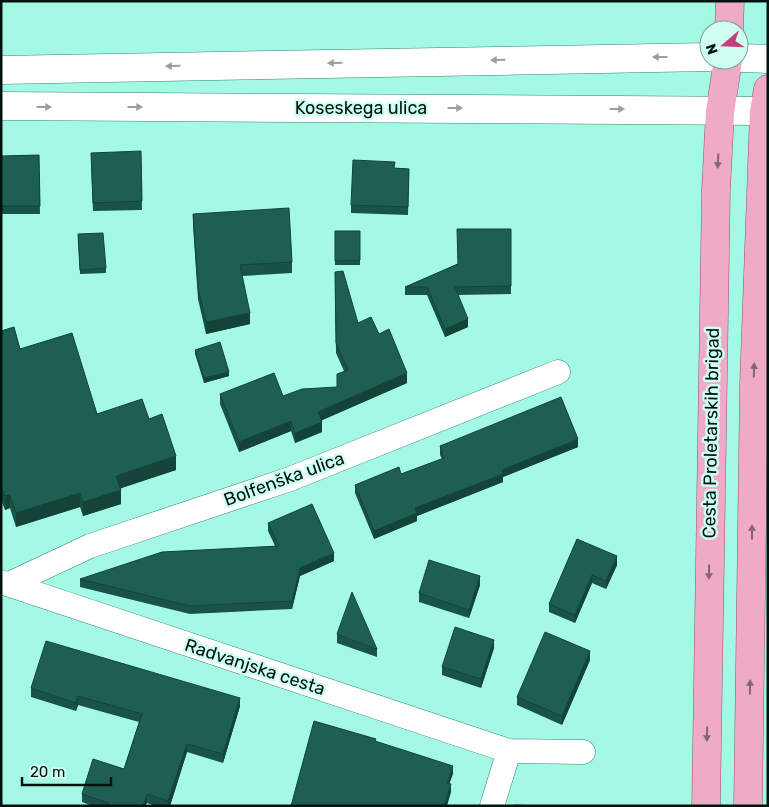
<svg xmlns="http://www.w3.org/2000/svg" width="769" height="807" viewBox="0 0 769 807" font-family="Rubik,sans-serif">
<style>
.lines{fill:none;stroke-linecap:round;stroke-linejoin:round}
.minor-casing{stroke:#2e8674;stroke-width:25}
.tertiary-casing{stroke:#2e8674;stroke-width:29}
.primary-casing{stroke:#95516d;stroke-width:29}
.minor{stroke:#fff;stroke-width:24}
.tertiary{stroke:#fff;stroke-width:28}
.primary{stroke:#efaac6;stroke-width:28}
.wall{fill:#195347}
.shaded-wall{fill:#144339}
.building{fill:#1d6052;stroke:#144339}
.oneway{fill:#99a19f}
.oneway2{fill:#836674}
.labels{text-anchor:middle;stroke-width:5;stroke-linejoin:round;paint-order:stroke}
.street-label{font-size:18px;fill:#00140f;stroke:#cefff1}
</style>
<rect width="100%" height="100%" fill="#a4f9e4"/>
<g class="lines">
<defs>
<path id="minor" d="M1,582L509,751L583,752
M9,584L90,546L290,479L558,372
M492,806L509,751"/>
<path id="tertiary" d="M739,58L768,59
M1,70L709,57
M1,106L768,111"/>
<path id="primary" d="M729,30L730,1
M706,806L716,190L720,112L728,60
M748,806L754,384L764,112L768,89"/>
</defs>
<use href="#minor" class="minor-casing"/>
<use href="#tertiary" class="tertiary-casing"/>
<use href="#primary" class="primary-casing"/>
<use href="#minor" class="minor"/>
<use href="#tertiary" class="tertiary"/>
<use href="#primary" class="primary"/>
</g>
<path class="wall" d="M141,151L142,210L93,211L91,161Z
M39,155L40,214H1V156Z
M395,168L409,169L408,215L351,213V205Z
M193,214L292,262V273L242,276L250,324L206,334L198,299L193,225Z
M511,229V294L458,295L468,327L445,337L427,295H405V287L457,264Z
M335,231L360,260V265H335Z
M78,234L106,268V273L80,274Z
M335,272L358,323L379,334L407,383L322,420V432L295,443L291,431L239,452L220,404V394L283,396L337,387L344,371L336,353Z
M1,331L20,349L97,414L149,419L176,470L120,488L121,504L83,516L80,507L16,527L10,508L5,510L1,500Z
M195,350L229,376L204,383L195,354Z
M440,446L578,447L503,477V482L417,516V521L374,539L355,493V485L401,474L442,459L440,455Z
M268,523L334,561L300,576L292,609L190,614L80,587V579L275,546L268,531Z
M577,539L617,565L606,589L592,583L575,623L549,612V604Z
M480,585L469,618L419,602V593Z
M337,634L377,649V657L337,643Z
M494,648L481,688L442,675V667Z
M590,660L562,725L517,705V697Z
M31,688L240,706L223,763L187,752L170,806H156L147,803L145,806H92L82,802V794L124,769L139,722L78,705L76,711L31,697Z"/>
<path class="shaded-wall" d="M250,313V324L206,334V322Z
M468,319V327L445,337V329Z
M229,372V376L204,383V378Z
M407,373V383L318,422V412Z
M291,421V431L239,452V442Z
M322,422V432L295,443V433Z
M578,439V447L503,477V482L417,516V521L374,539V531L415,508L502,470Z
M176,456V470L116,490V476Z
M121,490V504L83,516V502Z
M80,493V507L16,527V513Z
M10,495V508L5,510V496Z
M334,553V561L300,576L292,609V601L300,568Z
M617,556V565L606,589V581Z
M592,575V583L575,623V615Z
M480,576V585L469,618V610Z
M494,640V648L481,688V679Z
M590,651V660L562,725V716Z
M78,696V705L76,711V703Z
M240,698V706L223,763V754Z
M187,744V752L170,806H168V801Z
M453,766V774L447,790V783Z
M451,784V792L447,806H444Z
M147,794V803L145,806H143Z"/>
<path class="building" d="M141,151L142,201L93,203L91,153Z
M39,155L40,206H1V156Z
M353,160L395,162L394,168L409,169L408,207L351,205Z
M289,208L292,262L240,265L250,313L206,322L198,288L193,214Z
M457,229H511V286L455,287L468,319L445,329L427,287H405L458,264Z
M335,231H360V260L335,261Z
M103,233L106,268L80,270L78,234Z
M343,271L358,323L371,317L379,334L389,329L407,373L318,412L322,422L295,433L291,421L239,442L220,394L274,373L283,396L302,389L337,387V374L348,370L336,343L335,272Z
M14,327L20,349L72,333L97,414L142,399L149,419L162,414L176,456L116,476L121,490L83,502L80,493L16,513L10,495L5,496L1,486V331Z
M220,342L229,372L204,378L195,350Z
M561,397L578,439L502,470L503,474L415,508L417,513L374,531L355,485L399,467L401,474L444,458L440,446Z
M312,504L334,553L300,568L292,601L190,606L80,579L162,552L279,546L268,523Z
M577,539L617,556L606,581L592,575L575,615L549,604Z
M429,560L480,576L469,610L419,593Z
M352,592L377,649L337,634Z
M455,627L494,640L481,679L442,667Z
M545,632L590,651L562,716L517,697Z
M46,641L240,698L223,754L187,744L168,801L147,794L143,806H108L109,803L82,794L93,759L124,769L142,714L78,696L76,703L31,688Z
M314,721L376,739L375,741L453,766L447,783L451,784L444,806H291Z
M514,805L538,806H514Z"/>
<defs><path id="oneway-solid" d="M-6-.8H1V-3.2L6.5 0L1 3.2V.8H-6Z" transform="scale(1.25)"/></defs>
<g class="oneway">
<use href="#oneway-solid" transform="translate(660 57) rotate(-180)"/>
<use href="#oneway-solid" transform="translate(498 60) rotate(179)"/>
<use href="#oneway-solid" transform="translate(335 63) rotate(179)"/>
<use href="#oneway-solid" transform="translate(173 66) rotate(179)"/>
<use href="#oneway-solid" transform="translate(44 107)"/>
<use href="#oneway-solid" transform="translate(135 107)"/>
<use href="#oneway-solid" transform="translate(455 108)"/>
<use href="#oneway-solid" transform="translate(617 109)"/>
</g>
<g class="oneway2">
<use href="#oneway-solid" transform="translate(718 161) rotate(93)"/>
<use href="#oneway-solid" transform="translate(754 370) rotate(-88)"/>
<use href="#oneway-solid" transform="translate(752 532) rotate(-90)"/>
<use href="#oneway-solid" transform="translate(709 572) rotate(91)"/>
<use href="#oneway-solid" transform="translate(750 687) rotate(-89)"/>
<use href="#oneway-solid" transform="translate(707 734) rotate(91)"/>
</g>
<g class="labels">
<g class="street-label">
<text x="361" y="114">Koseskega ulica</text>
<text transform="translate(711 433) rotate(-89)" y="6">Cesta Proletarskih brigad</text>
<text transform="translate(284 479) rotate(-20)" y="6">Bolfenška ulica</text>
<text transform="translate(255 667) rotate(18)" y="6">Radvanjska cesta</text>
</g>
</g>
<rect width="769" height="807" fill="none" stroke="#00140f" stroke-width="5"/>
<g transform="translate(724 45) rotate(251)"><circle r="24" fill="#cefff1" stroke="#7ca197"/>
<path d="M0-4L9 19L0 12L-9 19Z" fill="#c53d7a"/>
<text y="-8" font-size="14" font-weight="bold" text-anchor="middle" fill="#00140f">N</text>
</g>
<path d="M22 777v8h89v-8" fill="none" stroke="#00140f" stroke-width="2.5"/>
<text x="30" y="777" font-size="15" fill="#00140f" stroke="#cefff1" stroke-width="4" paint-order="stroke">20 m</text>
</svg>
